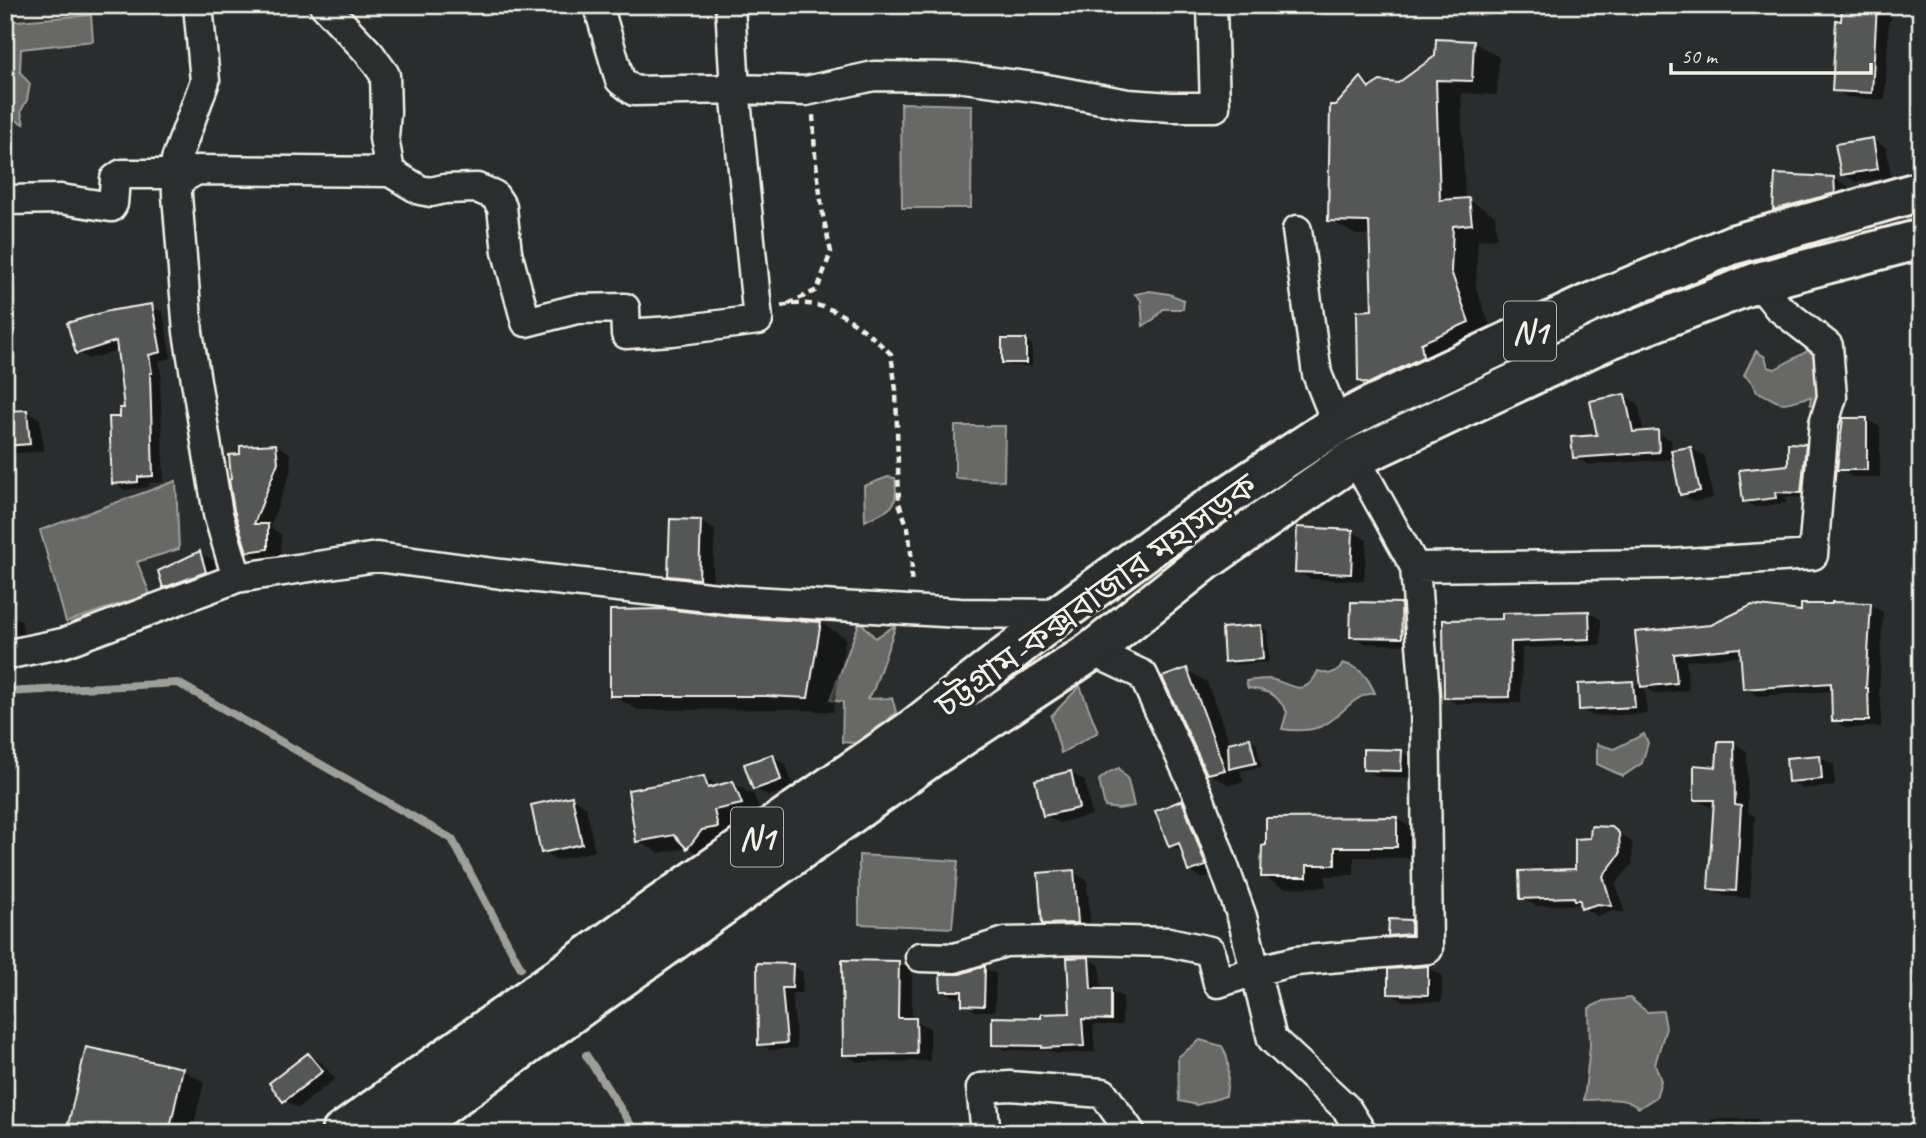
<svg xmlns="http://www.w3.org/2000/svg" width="1926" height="1138" viewBox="0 0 1926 1138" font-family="Caveat,'Noto Sans Bengali',sans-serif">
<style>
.water{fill:#676866;stroke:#9f9f9a;stroke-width:2}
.shadow{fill:#0007}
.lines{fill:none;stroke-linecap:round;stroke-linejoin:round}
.stream{stroke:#9f9f9a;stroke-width:8}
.building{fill:#555756;stroke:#f4f1e8;stroke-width:2}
.street-casing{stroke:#f4f1e8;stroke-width:33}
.highway-casing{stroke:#f4f1e8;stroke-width:44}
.path{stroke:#f4f1e8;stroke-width:4.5;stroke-dasharray:7 5;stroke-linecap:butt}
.street{stroke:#2a2d2e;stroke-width:28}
.highway{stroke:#2a2d2e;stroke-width:38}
.labels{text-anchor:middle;stroke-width:6;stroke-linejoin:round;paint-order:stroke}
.shield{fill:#2a2d2e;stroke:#b7b6b0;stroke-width:2}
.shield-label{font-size:33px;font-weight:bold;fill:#f4f1e8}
.street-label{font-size:35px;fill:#f4f1e8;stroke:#2a2d2e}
</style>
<rect width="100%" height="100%" fill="#2a2d2e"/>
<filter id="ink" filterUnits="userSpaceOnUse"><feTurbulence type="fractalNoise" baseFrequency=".0143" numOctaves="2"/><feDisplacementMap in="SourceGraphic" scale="14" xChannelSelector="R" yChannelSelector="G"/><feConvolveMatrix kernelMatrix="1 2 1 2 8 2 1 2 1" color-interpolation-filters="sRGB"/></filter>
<g filter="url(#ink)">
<path class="water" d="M91,15L93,41L21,49L20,72L30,84L27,100L21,111L24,124L5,116V22Z
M901,103L972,105L971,208H902Z
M1150,291L1169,294L1184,300L1183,309H1163L1154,319L1143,326L1141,300L1135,294Z
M1815,343L1822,413L1810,404L1811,397C1803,398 1790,403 1783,403C1774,403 1767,394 1757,392L1751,381L1744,375L1756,351L1765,357L1768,367L1775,369L1811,349Z
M955,426H1005L1004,481L955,478Z
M888,477L895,478C899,510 891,508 865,521L864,486Z
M176,481L179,549L137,562L150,594L66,622L40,530Z
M860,621L875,638L896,625L874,688L867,699L892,698L896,712L887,721L904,729L854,743L842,742L843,702L830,700Z
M1343,663C1361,668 1367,676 1375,693C1351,695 1343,716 1322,726C1311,731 1294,731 1282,729L1287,712C1276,693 1269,691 1248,688L1246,681C1253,680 1261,679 1269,679C1288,681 1304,702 1318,671L1329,674L1339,670Z
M1080,686L1098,732L1061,753L1051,716Z
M1644,734L1648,743L1642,763L1623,776L1597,764V744L1614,749Z
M1119,768L1128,780L1134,806L1119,809L1105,807L1099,780L1109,772Z
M859,855L958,861L952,928L859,924Z
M1630,998L1647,1012L1663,1011L1666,1028L1655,1064L1661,1081L1656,1097L1639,1108C1623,1095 1604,1100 1584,1100L1590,1046L1589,1008L1603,1001Z
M1200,1040L1222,1046C1232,1063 1228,1078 1226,1096L1197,1105L1179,1101L1178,1057Z"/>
<path class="shadow" d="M1802,5H1892L1891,21H1889L1885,100L1847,97L1834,90L1839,8H1806Z
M1473,42L1499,57L1497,95L1461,93L1465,200H1469L1495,215L1497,238L1478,240L1476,287L1494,337L1386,395L1360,380L1374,312L1371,235H1356L1330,220L1337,107L1362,79L1375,87L1398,85Z
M1873,140L1887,148L1891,177L1856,182L1842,174Z
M1777,176L1834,178L1848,186V200L1789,217L1775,209Z
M151,306L163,312L171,358L159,361L162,379H160L164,482L149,483V487L125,490L114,483L122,418L126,410L119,350L89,359L77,352Z
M1026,341L1032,344V366H1011L1004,362Z
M1625,396L1638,404L1644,433L1657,432L1671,440L1672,452L1691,448L1705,456L1713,498L1695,502L1681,494L1675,459L1589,465L1575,457L1599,436Z
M21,408L40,419L44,451L5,454V409Z
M1866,419L1880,427V477H1852L1839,469Z
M276,445L290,453L291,470L270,527L281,534V556L262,559L248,551L231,457Z
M1805,445L1815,451L1812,498L1785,497L1786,503L1755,507L1744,501L1790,466Z
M701,522L715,530L712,586L683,583L669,575Z
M1353,532L1367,540L1364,581L1310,579L1296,571Z
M200,553L214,561L219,579L178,595L164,587Z
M1870,604L1883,612L1879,696L1881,697V727L1847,728L1833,720V691L1758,696L1745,688L1742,656L1686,661L1689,690L1656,694L1645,687L1647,714L1593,716L1581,709L1633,683L1643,688L1637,634L1712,627Z
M1401,605L1415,613V645L1366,644L1352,636Z
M666,612L821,623L846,638L833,712L792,709L638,710L612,695Z
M1588,612L1601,619V645L1522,648L1521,703L1457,704L1445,697L1504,620Z
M15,618L22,621L24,638L5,641V619Z
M1260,627L1267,630L1269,662L1232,665L1225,661Z
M1187,670L1207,682L1230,744L1250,739L1256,743L1262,767L1240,771L1244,782L1229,785L1208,773Z
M1733,743L1747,751L1748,812L1755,816L1750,898L1724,896L1710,888L1715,807H1710L1696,799Z
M1401,752L1415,760L1414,778L1378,777L1364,769Z
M772,756L786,764L794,788L768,796L754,788Z
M1820,757L1834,765L1835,786L1803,789L1789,781Z
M1071,773L1085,781L1092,815L1059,823L1045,815Z
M704,777L720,787L733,783L754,795L762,816L734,821L739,838L709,859L688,848L659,853L638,841Z
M572,798L586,806L595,851L557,860L543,852Z
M1182,802L1196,810L1219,874L1203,879L1189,871L1184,853L1171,846Z
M1397,819L1416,830V858L1354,857V875L1326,876V887L1283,888L1263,876Z
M1611,828L1632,842L1633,863L1616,884L1625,913L1613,911L1597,916L1583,908L1582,904L1536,906L1522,898L1577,871L1592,840Z
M1073,872L1087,880L1091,931H1058L1044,923Z
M1411,921L1417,925V937L1396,939L1390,935Z
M1089,959L1100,965L1102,991H1111L1123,997L1122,1025H1093L1095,1052L1056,1054L1051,1051L1005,1050L994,1044L1043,1020L1072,1014Z
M898,963L912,971V1020L930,1028V1061L858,1062L844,1054Z
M759,965L792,966L803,972L802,993H792L797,1048L770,1050L760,1044Z
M1428,967L1442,975V1002L1403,1001L1389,993L1390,971Z
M985,968L996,974L995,1011H975L964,1004V997H954L942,990L960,976Z
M87,1049L183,1070L204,1082L192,1133H84L70,1125Z
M309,1055L322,1063L335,1079L298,1108L284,1100Z
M1711,1119H1758L1780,1133H1711Z"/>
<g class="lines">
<path class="stream" d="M5,692L178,683L452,839L521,968
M586,1055L636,1133"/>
</g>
<path class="building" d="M1842,5H1877L1872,93L1832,91L1836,20L1841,21Z
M1436,39L1474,41L1472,81L1436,80L1440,200L1469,198L1472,224L1453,226L1451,271L1469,322L1421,343L1423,357L1368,384L1358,381L1357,311L1372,310L1369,222L1328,221L1330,105H1336L1361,77L1369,88L1380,81L1398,83L1435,56Z
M1873,138L1878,169L1841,175L1835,144Z
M1775,174L1834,177L1835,193L1773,210Z
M152,304L161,352L149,355L152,373H150L153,476L138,477V482L112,484L109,417H120V408H124L116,341L76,354L67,323L108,311Z
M1002,339H1026V363H1002Z
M1625,394L1633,432L1658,430L1659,452L1573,458L1571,437L1597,435L1590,401Z
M27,410L30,444L5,446V411Z
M1843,418H1867V470H1837Z
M1788,443L1806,444L1801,493L1775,492L1776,498L1743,502L1739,470L1788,465Z
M276,444L278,462L254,524H268V549L247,552L234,510L229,480L231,479L229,455L240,454V446Z
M1691,447L1700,491L1680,495L1671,450Z
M670,519L701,520L699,579L668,576Z
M1297,527L1353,530L1351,574L1295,572Z
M200,551L206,572L163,588L158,571Z
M1351,602L1401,603L1402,638L1350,637Z
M1832,602L1871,603L1866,688H1868L1869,721H1832L1831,683L1743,689L1740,648L1674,654L1677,683L1641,687L1635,632L1711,625L1752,605L1801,611V604H1832Z
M610,610L666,609L734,617L821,622L808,698L766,696H610Z
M1589,611L1590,639L1511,642L1510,697L1444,698L1443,620L1502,619V613Z
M1261,625L1263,659L1224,662L1222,628Z
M1187,668L1225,770L1207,774L1162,677Z
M1633,681L1635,707L1579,710L1578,684Z
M1250,738L1256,763L1229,769L1228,743Z
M1718,741H1734L1735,805L1741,806L1736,891L1708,889L1714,800H1694V765L1716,767Z
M1363,749L1402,750L1401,771L1363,770Z
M773,754L781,780L753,790L744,764Z
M1820,755L1822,779L1788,782L1786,758Z
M1071,771L1079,808L1043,816L1035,780Z
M704,776L708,788L733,781L742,804L714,810L718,827L702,830L687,849L674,835L636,842L628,790Z
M572,796L582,844L541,853L531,805Z
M1182,800L1206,866L1188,872L1179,843L1169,847L1155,811Z
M1397,817V847H1335V865H1307V877H1261L1262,846L1266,845V818Z
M1591,826L1612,827L1619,833L1620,854L1603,876L1612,906L1598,904L1581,909L1580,900H1575L1574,897L1520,899L1519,871L1575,869V839L1590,838Z
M1074,870L1078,923L1042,924L1038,873Z
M1389,919L1411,920V934L1388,936Z
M1089,957L1091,989H1111V1020L1082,1019L1084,1046L1042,1048V1046L992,1045V1017L1041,1018V1014L1070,1013L1067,958Z
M842,960L899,961L898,1018H916L917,1054L843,1055Z
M757,963L793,964L792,988H782L787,1043L758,1045Z
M985,966L984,1006L962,1005V991H941L940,974H960Z
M1428,966V995L1388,994V969Z
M86,1047L183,1068L169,1133H101L68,1125Z
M308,1053L323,1071L283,1102L269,1083Z"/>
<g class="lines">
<defs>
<path id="street" d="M198,5L205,81L176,160L177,195L188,332L207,448L218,514L237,578
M324,5L370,54L385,75L386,112L384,138L390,172L420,190L431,192L444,189L477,188L494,195L502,207L507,252L526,322L577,309L625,308L626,334L672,331L758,320L735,89L730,5
M598,5L620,80L634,91L735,89L806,91L874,76L957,77L1041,88L1128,104L1171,107H1215L1212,5
M176,182L197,170L390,172
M5,200L61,199L111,207L113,204L115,179L122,174H176
M1297,230L1317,374L1337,424
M1355,458L1415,567
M1092,651L1143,675L1199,797L1242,917L1272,1039L1346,1108L1362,1133
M5,655L63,643L237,578L377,557L501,574L735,600L960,613L1060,614
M920,957L955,958L1005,942L1083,940L1169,942L1210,951L1218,983L1255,971L1296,961L1428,949L1425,695L1415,567L1670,564L1813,555L1824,423L1832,397L1828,346L1778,307L1758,282
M986,1133L981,1088L1010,1086L1103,1093L1131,1133"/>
<path id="highway" d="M341,1133L658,906L914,728L1060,614L1168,535L1337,424L1367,408L1588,304L1732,245L1921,191
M404,1133L931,757L1092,651L1204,562L1355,458L1607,340L1758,282L1921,239"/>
</defs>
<use href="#street" class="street-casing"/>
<use href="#highway" class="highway-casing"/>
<path class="path" d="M788,304L817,290L831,252L823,216L815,155L813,114
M781,306C828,295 860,325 891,354L896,390L899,503L908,528L912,561L911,584"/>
<use href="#street" class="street"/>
<use href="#highway" class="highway"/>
</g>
</g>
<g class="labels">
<g class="shield">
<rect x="1504" y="301.5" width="52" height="59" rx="5"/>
<rect x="731" y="807.5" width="52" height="59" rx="5"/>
</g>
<g class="shield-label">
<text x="1530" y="343">N1</text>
<text x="757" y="849">N1</text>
</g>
<g class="street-label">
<text transform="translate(1096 595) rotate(-36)" y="12">চট্টগ্রাম-কক্সবাজার মহাসড়ক</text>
</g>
</g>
<rect width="1926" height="1138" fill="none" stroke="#2a2d2e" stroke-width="28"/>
<rect x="14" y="14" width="1898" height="1110" fill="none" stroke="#f4f1e8" stroke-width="2.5" filter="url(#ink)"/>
<path d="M1671 63v10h200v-10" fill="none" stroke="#f4f1e8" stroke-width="3.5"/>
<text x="1681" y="63" font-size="21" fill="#f4f1e8" stroke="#2a2d2e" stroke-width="5" paint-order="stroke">50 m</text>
</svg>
